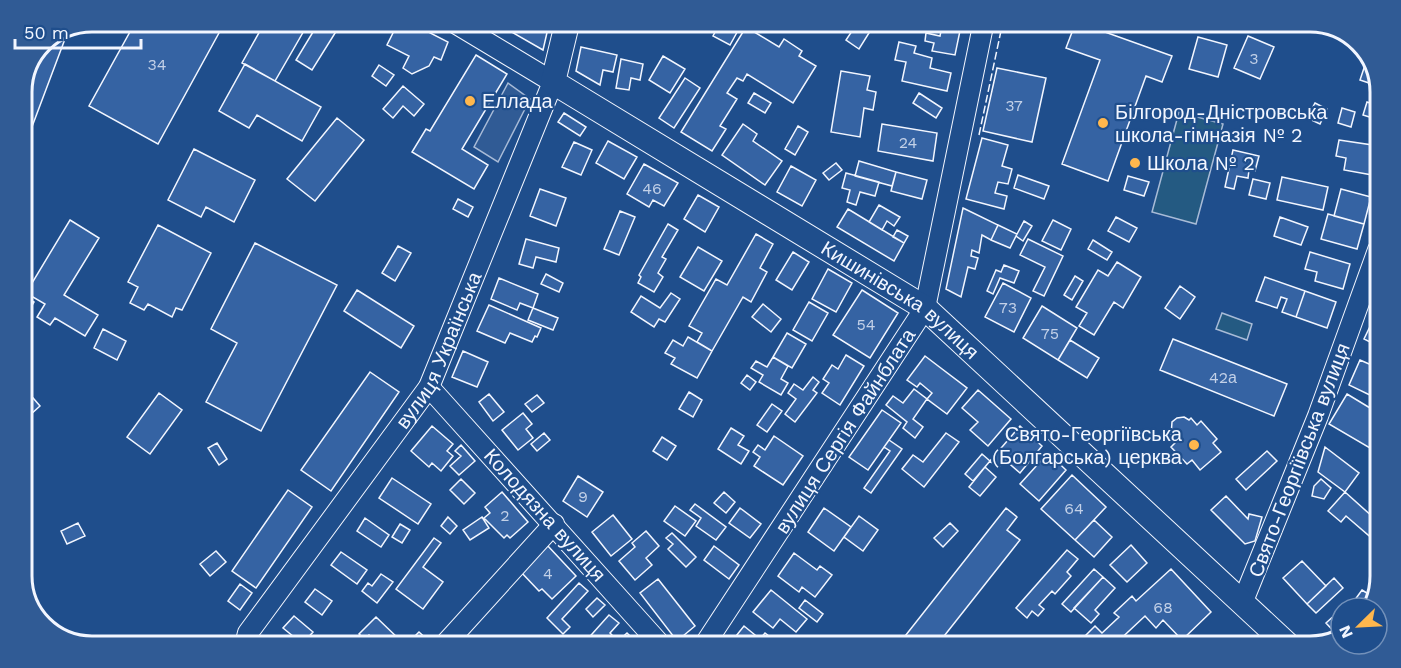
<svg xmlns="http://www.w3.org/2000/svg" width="1401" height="668" viewBox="0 0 1401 668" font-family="'Work Sans',sans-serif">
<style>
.green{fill:#245a82;stroke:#a8bbd7;stroke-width:1.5}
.parking{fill:#305b95;stroke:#a8bbd7;stroke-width:1.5}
.building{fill:#3563a3;stroke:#f2f6ff;stroke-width:1.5}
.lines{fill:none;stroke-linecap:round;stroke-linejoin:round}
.minor-casing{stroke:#f2f6ff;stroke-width:22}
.major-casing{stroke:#f2f6ff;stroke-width:26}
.minor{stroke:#1f4e8c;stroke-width:20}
.major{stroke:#1f4e8c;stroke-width:24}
.fence{stroke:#f2f6ff;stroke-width:1.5;stroke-dasharray:8 3;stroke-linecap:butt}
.poi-dot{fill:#ffb74d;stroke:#1f4e8c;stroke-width:2}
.labels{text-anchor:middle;stroke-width:4.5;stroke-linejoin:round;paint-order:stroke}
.number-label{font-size:16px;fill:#c3d1e8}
.poi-label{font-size:20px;fill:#f2f6ff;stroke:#1f4e8c;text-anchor:start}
.street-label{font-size:20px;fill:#f2f6ff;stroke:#1f4e8c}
.rim{fill:none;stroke:#f2f6ff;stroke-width:3}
</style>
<rect width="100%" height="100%" fill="#1f4e8c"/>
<path class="green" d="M1179,112L1223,124L1196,224L1152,212Z
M1222,313L1252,324L1247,340L1216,329Z"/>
<path class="parking" d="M508,83L530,99L498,162L474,147Z"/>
<path class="building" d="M136,21L225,22L158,144L89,106Z
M265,22H309L275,81L242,63Z
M319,22H342L312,70L296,60Z
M398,23H411L448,42L441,60L434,57L429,66L412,74L403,68L409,56L387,45Z
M510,23L549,24L543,50L508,30Z
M719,25H741L730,45L713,36Z
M856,25L869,33L859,49L846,40Z
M942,26H961L955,55L932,51L934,43L925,41L926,33L940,36Z
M746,27L779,47L784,39L802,51L799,56L816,66L793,103L747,74L743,81L737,78L727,93L737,99L720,126L726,129L712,151L681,132Z
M1074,27H1091L1172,56L1162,82L1146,76L1108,181L1062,164L1100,60L1066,48Z
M68,31L30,132L21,129V88L42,42Z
M1248,36L1274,47L1260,79L1234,68Z
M1198,37L1227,45L1218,77L1189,69Z
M899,42L916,46L914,53L932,58L930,68L951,73L947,91L902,81L906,62L895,60Z
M581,47L617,55L613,72L603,70L600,85L576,71Z
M476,55L507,74L462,149L488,165L474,189L412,152L426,129L430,131Z
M663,56L685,69L670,93L649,80Z
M621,59L643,64L640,80L631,78L629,90L616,88Z
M245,64L321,107L302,141L257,115L249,128L219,111Z
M379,65L394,75L386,86L372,76Z
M1365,65L1373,68L1377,80L1375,85L1360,80Z
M997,68L1046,78L1032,142L983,131Z
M841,71L870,76L867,90L876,92L873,110L864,108L860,137L831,132Z
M685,78L700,88L674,128L659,118Z
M403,86L424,104L414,116L403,106L393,118L383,109Z
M1380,91L1379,120L1363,115L1367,102L1376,105Z
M754,93L771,103L765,113L748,103Z
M919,93L942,108L936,118L913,103Z
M1315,103L1327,109L1320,124L1307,118Z
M1342,108L1355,112L1351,127L1338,123Z
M564,113L586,127L580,136L558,122Z
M337,118L364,140L315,201L287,179Z
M743,124L757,134L753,141L782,161L765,185L722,155Z
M882,124L937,133L933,161L878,151Z
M798,126L808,132L795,155L785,149Z
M982,138L1008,145L1002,166L1012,169L1008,184L998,182L995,193L1007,196L1004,209L966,199Z
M1339,140L1379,146L1378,176L1344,170L1346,158L1336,156Z
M608,141L637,157L624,179L596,163Z
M574,142L592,150L581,175L562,167Z
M194,149L255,180L234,222L206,207L201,217L168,200Z
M1233,150L1259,156L1255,171L1249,170L1248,178L1237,176L1234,189L1225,187Z
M859,161L896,172L892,186L855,176Z
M836,163L842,170L829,180L823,173Z
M644,164L678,183L664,206L653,200L649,207L627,194Z
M791,166L816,180L802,206L777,192Z
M896,172L927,180L922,199L891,191Z
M846,173L879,182L875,196L860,192L856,205L847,202L850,190L842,188Z
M1018,175L1049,186L1044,199L1014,188Z
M1128,176L1149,182L1144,196L1124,190Z
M1282,177L1328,187L1323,210L1277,200Z
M1253,179L1270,183L1266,199L1249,195Z
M540,189L566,198L556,226L530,216Z
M1341,189L1371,197L1364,224L1334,216Z
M698,195L719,207L705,232L684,219Z
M458,199L473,207L468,217L453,209Z
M879,205L900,217L894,226L887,221L882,230L869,222Z
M963,208L998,225L991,240L982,235L979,253L972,250L971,256L978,258L975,269L968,267L961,297L946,289Z
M848,209L904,243L894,261L837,227Z
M620,211L635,217L619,255L604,249Z
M1328,214L1364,224L1357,249L1321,239Z
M1116,217L1137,228L1129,242L1108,231Z
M1280,217L1308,227L1301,245L1274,236Z
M70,220L99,238L64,295L98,315L85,336L55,318L50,325L37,317L45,304L26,293Z
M1053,220L1071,229L1061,250L1042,241Z
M1024,221L1032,226L1023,241L1016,236Z
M668,224L678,230L662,257L666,259L658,273L663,277L654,292L638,283L641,277L639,275Z
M158,225L211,253L182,310L176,308L172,317L148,304L144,310L130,303L138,287L128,282Z
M998,225L1017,234L1010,248L991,240Z
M897,230L908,236L904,243L893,237Z
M756,234L773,244L760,268L767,272L751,302L743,297L712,351L697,342L702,333L689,326L716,279L727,285Z
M526,239L559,248L556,262L536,257L533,268L519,264Z
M1028,239L1063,256L1044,296L1033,291L1045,267L1020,255Z
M1093,240L1112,252L1107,260L1088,249Z
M255,243L337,285L261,431L206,402L237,343L211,329Z
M398,246L411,253L395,281L382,273Z
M698,247L722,261L704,291L680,277Z
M793,252L809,262L792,290L776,280Z
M1310,252L1350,264L1343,289L1315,281L1317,272L1305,269Z
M1117,262L1141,277L1123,308L1114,302L1094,335L1079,326L1087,313L1076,307L1098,270L1108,276Z
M1004,265L1019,271L1014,283L1000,278L993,294L987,291L996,270L1001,272Z
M828,269L852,283L836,312L812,299Z
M546,274L563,283L559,292L541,284Z
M1075,276L1083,281L1072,300L1064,295Z
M1265,277L1305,291L1296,317L1282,312L1287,299L1281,297L1277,308L1256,301Z
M499,278L538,294L533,308L520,303L517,310L491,299Z
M1003,283L1031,298L1014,332L985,317Z
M1180,286L1195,297L1180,319L1165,308Z
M357,290L414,326L401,348L344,311Z
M862,290L898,313L870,358L833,335Z
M1305,291L1336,302L1327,328L1296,317Z
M671,293L680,299L665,322L659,319L654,327L631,312L641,296L660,308Z
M21,294L34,302L21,324Z
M809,302L828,313L812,341L793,330Z
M763,304L781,319L771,332L752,317Z
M489,305L541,328L537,337L535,336L532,342L510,333L505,343L477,331Z
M1042,306L1077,328L1058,360L1023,338Z
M533,308L558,318L553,330L528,320Z
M1377,312L1376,345L1364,339Z
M103,329L126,341L117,360L94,348Z
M787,333L806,344L792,368L773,357Z
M688,337L712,351L697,378L671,364L675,358L665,353L673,340L683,346Z
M1173,339L1287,384L1274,416L1160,370Z
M1070,340L1099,358L1087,378L1058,360Z
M463,351L488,362L477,387L452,377Z
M846,355L864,366L840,405L822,393L829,383L823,379L832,365L838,369Z
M925,356L967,388L947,414L927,399L932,393L920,383L917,387L907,380Z
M773,357L788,366L781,379L788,383L781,395L759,382L763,375L751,368L756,361L767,367Z
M1360,360L1376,367V398L1349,385Z
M370,372L399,392L331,491L301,470Z
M747,375L756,382L750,390L741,383Z
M813,377L819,382L813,390L817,393L795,422L785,414L796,399L788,393L794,384L803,390Z
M914,389L927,399L913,419L923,427L915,438L903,428L907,422L886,405L893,396L903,403Z
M978,390L1011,419L988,446L970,430L978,422L962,408Z
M27,391L40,406L21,423V396Z
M689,392L702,400L693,417L679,409Z
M159,393L182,410L150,454L127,437Z
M489,394L504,412L493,421L479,402Z
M1347,394L1375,411V451L1329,424Z
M537,395L544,403L532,412L525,404Z
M772,404L782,411L767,432L757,425Z
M882,410L901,423L868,470L849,457Z
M523,413L532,424L526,429L533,438L518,450L502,430Z
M1184,417L1189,420L1191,418L1197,425L1201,421L1217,439L1213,443L1221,452L1200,470L1192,460L1187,464L1171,447L1176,442L1171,436L1172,422L1177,418Z
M432,426L453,444L447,451L453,456L441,471L432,463L429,467L411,451Z
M1020,426L1042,446L1020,473L1005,460L998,468L990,461Z
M731,428L744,436L738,445L749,451L741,464L718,449Z
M544,433L550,440L537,451L531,444Z
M946,433L959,442L924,487L902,469L913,455L923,462Z
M774,436L803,456L783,485L754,466L760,457L753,452L758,445L765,450Z
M662,437L676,446L667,460L653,451Z
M889,440L902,449L871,493L864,488L890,451L884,447Z
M217,443L227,459L219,465L208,448Z
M461,445L475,461L459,475L450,466L461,456L455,451Z
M1325,447L1359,473L1345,492L1318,472Z
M1267,451L1277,461L1246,490L1236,479Z
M1048,453L1066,470L1039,501L1020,484Z
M982,454L990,461L973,481L965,474Z
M985,467L996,477L980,496L969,487Z
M1072,475L1106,507L1075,540L1041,509Z
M578,476L603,492L587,517L563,501Z
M392,478L431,504L418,524L379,498Z
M461,479L475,493L464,504L450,490Z
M1321,479L1331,488L1324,499L1312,496L1314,486Z
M288,490L312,507L256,588L232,571Z
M502,492L528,522L510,538L507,535L504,538L484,518L490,513L485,507Z
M724,492L735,502L726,513L714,503Z
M1345,492L1374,518V540L1346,516L1341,522L1328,511Z
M1226,496L1248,519L1249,514L1262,517L1255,541L1245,544L1211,510Z
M695,504L726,527L716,540L696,526L701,518L690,510Z
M675,506L696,521L685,536L664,521Z
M740,508L761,524L750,538L729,523Z
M824,508L851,527L834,551L808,532Z
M1006,508L1017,517L1007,530L1020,540L937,645H898Z
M613,515L632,539L611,556L592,532Z
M859,516L878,530L863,551L844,537Z
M448,517L457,526L450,534L441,526Z
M482,517L489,528L470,540L463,530Z
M365,518L389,535L381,547L357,531Z
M1094,520L1112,537L1094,557L1075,540Z
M78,523L85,536L67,544L61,531Z
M950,523L958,531L943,547L934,538Z
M400,524L410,530L402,543L392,537Z
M646,531L659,546L646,558L652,565L635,580L619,561L635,547L632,543Z
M672,533L696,557L686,567L668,549L673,544L666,538Z
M434,538L441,543L423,567L443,582L423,609L396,589Z
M547,545L576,576L552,599L542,589L539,591L520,571Z
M1131,545L1147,563L1127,582L1110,565Z
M714,546L739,565L729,579L704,560Z
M1067,550L1078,559L1067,572L1071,576L1055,594L1052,591L1039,605L1044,609L1038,616L1032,611L1027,618L1016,608Z
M216,551L226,562L210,576L200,564Z
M341,552L367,570L357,584L331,565Z
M794,553L817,570L820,566L832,575L815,597L802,587L799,592L778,576Z
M1302,561L1326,586L1307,604L1283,578Z
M1094,569L1103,577L1071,612L1062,604Z
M1171,569L1211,612L1182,640L1163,620L1156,628L1145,616L1113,646H1075L1095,626L1102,633L1119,617L1114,613L1132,596L1136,601Z
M381,574L393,582L377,603L362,591L368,583L372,586Z
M1103,577L1115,588L1095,610L1099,614L1091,623L1074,608Z
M1334,578L1343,588L1316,613L1307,604Z
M658,579L695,626L677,641L640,593Z
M579,583L588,591L562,619L570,627L563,634L547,618Z
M240,584L252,593L240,610L228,601Z
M315,589L332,601L322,615L305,602Z
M771,590L807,619L796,632L780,619L773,628L753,612Z
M1362,590L1373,597V607L1349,608Z
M597,598L605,605L593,617L586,609Z
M805,600L823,614L817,622L799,608Z
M1337,613L1341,617L1340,638L1326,623Z
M609,615L619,623L610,633L612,635L606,643H584Z
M294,616L313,632L305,641H299L283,628Z
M376,617L402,642H377L369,635L365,639L359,634Z
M744,626L760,639L765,633L778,643L735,644L732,641Z
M419,632L430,642L411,640Z
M627,633L633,639L629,643H616Z"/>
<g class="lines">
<defs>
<g id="minor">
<path d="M429,387L659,643"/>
<path d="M1243,601L1318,416L1378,250"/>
<path id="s1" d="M246,641L248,633L429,387L553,82L455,23"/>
<path d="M447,642L554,524"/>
<path d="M705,644L925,308L983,26"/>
</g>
<g id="major">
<path id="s2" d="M567,24L553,82L925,308L1290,647"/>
</g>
</defs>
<use href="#minor" class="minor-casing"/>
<use href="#major" class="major-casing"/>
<use href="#minor" class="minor"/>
<use href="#major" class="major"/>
<path class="fence" d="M979,135L1002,26
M21,155L30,132"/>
</g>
<g class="poi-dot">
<circle cx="470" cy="101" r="6"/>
<circle cx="1103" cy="123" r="6"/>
<circle cx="1135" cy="163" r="6"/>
<circle cx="1194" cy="445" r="6"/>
</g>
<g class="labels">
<g class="number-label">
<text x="1254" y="64">3</text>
<text x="157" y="70">34</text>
<text x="1014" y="111">37</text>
<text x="908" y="148">24</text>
<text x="652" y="194">46</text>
<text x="1008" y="313">73</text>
<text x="866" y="330">54</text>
<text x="1050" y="339">75</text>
<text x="1223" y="383">42а</text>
<text x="583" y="502">9</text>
<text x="1074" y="514">64</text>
<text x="505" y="521">2</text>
<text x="548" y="579">4</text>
<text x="1163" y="613">68</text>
</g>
<g class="poi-label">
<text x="482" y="108">Еллада</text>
<text x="1115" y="119">Білгород-Дністровська<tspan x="1115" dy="23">школа-гімназія № 2</tspan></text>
<text x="1147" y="170">Школа № 2</text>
<text x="1182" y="441" text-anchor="end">Свято-Георгіївська<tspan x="1182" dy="23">(Болгарська) церква</tspan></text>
</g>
<g class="street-label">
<text dy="7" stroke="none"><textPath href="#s2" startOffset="470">Кишинівська вулиця</textPath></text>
<text dy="7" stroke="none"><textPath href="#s1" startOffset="351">вулиця Українська</textPath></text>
<text transform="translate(845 431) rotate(-57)" y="7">вулиця Сергія Файнблата</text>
<text transform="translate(1299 460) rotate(-69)" y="7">Свято-Георгіївська вулиця</text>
<text transform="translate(545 515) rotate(48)" y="7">Колодязна вулиця</text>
</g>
</g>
<path d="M0 0H1401V668H0ZM92 32H1310A60 60 0 0 1 1370 92V576A60 60 0 0 1 1310 636H92A60 60 0 0 1 32 576V92A60 60 0 0 1 92 32Z" fill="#305b95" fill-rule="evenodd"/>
<path class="rim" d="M92 32H1310A60 60 0 0 1 1370 92V576A60 60 0 0 1 1310 636H92A60 60 0 0 1 32 576V92A60 60 0 0 1 92 32Z"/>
<g transform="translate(1359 626) rotate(246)"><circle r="28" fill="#1f4e8c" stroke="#7391ba" stroke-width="1.5"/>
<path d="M0-4.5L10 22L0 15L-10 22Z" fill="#ffb74d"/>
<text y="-9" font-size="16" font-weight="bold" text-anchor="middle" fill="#f2f6ff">N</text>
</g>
<path d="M15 39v9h126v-9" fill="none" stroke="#f2f6ff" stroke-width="3"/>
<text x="24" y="39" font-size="18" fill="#f2f6ff" stroke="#1f4e8c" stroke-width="4.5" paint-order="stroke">50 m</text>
</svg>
